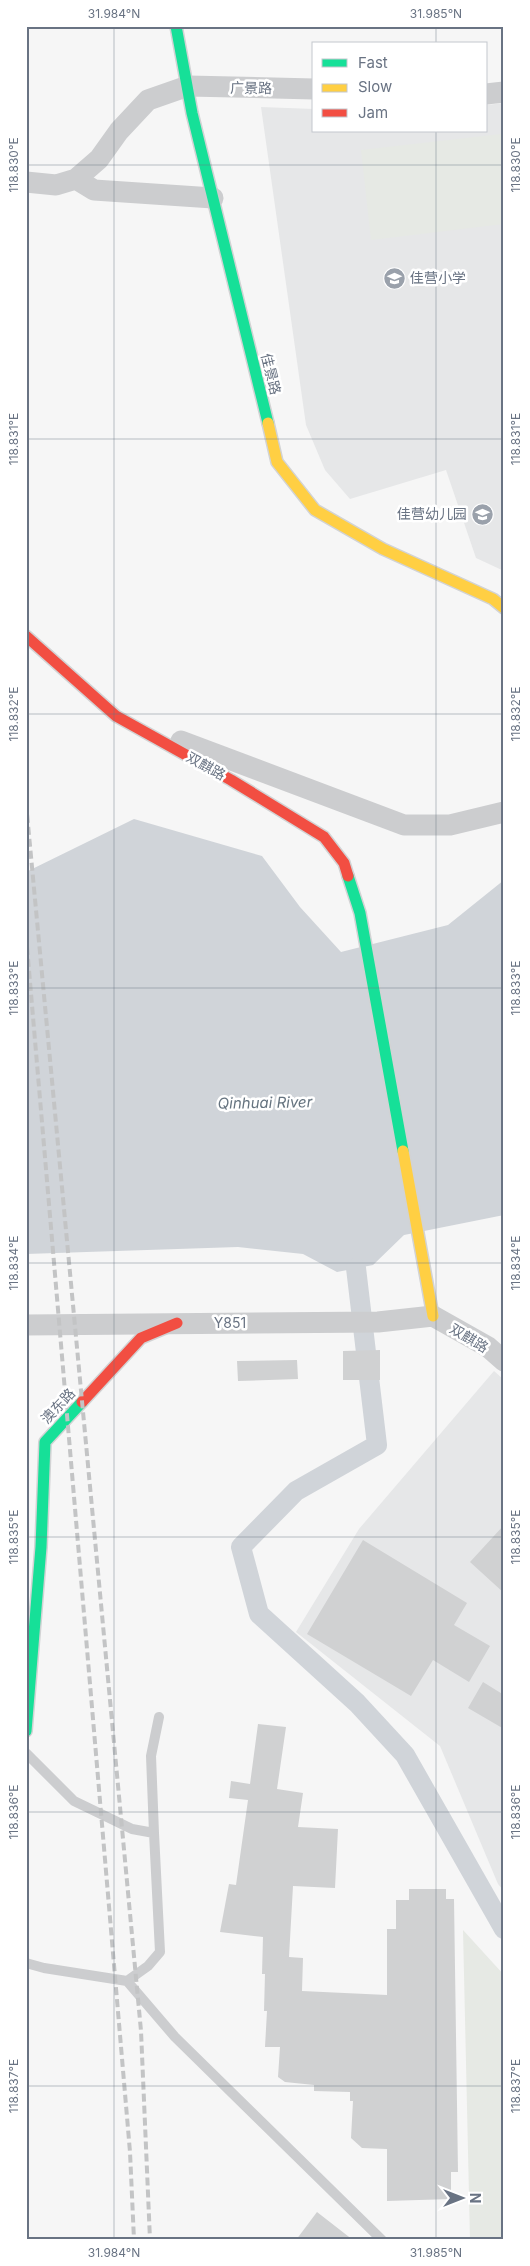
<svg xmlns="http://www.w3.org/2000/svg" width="530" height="2266" viewBox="0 0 530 2266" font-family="Inter,'Noto Sans SC',sans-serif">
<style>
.built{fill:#e6e7e8}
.green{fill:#e6e9e4}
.water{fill:#d0d4d9}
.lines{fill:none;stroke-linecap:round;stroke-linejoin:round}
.canal{stroke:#d0d4d9;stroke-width:20}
.building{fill:#d0d1d2}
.fast-casing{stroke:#d2d3d4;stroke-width:14}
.slow-casing{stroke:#d2d3d4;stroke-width:14}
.jam-casing{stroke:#d2d3d4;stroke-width:14}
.lane{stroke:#cccdcf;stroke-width:10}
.street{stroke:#cccdcf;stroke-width:21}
.fast{stroke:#16e098;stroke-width:11}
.slow{stroke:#ffcf43;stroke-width:11}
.jam{stroke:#f24e42;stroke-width:11}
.rail{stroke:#c3c4c5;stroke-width:4;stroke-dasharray:8 4;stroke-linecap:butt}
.ticks{fill:none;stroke:#697383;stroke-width:1;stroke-opacity:0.45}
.labels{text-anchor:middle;stroke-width:5;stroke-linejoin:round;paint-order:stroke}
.street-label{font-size:14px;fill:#697383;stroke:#fff}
.poi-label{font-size:14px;fill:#697383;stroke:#fff;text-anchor:start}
.water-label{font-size:15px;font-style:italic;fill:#65737f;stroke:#fff}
.neatline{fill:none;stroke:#697383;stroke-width:2}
.ticks-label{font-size:12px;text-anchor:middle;fill:#697383}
</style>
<rect width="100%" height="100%" fill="#f6f6f6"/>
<path class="built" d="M504,103V571L476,558L446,470L350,499L325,470L306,425L261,107L314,109V131H486V105Z
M494,1371L504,1380V1891L498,1884L440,1746L296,1632L359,1529Z"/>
<path class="green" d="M501,134L504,156V224L371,240L361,150Z
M463,1930L504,1975V2240H470Z"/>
<path class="water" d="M134,819L262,856L300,907L341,952L448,925L504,880V1215L404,1235L373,1265L337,1272L303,1254L238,1247L26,1254V872Z"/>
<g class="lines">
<path class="canal" d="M356,1268L377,1445L296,1491L241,1547L259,1614L357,1703L405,1755L504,1929"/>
</g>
<path class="building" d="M380,1350V1380H343V1351Z
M297,1360L298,1379L238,1381L237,1361Z
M504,1525V1593L470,1562Z
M363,1540L467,1603L454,1625L490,1646L469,1682L433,1660L411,1696L307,1634Z
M483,1682L504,1695V1729L468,1708Z
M258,1724L286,1727L277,1789L303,1793L298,1827L338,1829L335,1888L293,1886L289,1957L303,1958L302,1991L387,1995V1929H396V1900H409V1889H446V1899H454L458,2172H451V2199L387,2201V2149L362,2148L351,2138L353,2101H350V2092L314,2091V2085L285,2082L278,2077L280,2047H265L267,2011H264L265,1974H262L263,1937L220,1932L229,1884L236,1885L248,1800L229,1798L231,1781L250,1784Z
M317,2212L353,2240H296Z"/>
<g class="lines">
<defs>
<path id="fast" d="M176,26L192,113L268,423
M348,876L360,913L403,1151
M26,1731L41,1547L45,1442L82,1402"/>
<path id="slow" d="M268,423L277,462L315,510L383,549L493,599L504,608
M403,1151L433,1316"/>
<path id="jam" d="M26,636L116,716L231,780L324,837L344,863L348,876
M82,1402L141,1338L177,1323"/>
</defs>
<use href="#fast" class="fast-casing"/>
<use href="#slow" class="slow-casing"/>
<use href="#jam" class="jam-casing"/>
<path class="lane" d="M26,1753L74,1801L132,1829L154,1833L160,1952L148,1966L127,1981
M154,1833L151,1756L159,1717
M26,1963L44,1968L127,1981L175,2037L382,2240"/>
<path class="street" d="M486,94L504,92
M76,179L94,190L213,198
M26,182L56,185L76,179L99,159L119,131L148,100L188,86L314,89
M181,741L404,825H450L504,812
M26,1325L378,1322L433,1316L488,1347L504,1361"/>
<use href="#fast" class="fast"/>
<use href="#slow" class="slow"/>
<use href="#jam" class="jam"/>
<path class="rail" d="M26,803L141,2031L150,2240
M26,935L130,2152L134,2240"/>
</g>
<path class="ticks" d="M114,26V2240M436,26V44M436,131V2240M26,165H504M26,439H504M26,714H504M26,988H504M26,1263H504M26,1537H504M26,1812H504M26,2086H504"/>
<defs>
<symbol id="school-disc" viewBox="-11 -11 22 22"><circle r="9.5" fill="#9aa1ab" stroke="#fff"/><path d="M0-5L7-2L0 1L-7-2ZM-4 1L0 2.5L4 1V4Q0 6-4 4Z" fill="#fff"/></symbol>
</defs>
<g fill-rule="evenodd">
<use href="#school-disc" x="382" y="266" width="25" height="25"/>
<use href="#school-disc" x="470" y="502" width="25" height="25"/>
</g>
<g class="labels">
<g class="street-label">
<text transform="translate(251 88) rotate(1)" y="5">广景路</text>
<text transform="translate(271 374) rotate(76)" y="5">佳景路</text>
<text transform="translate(206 766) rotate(29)" y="5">双麒路</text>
<text x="230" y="1328">Y851</text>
<text transform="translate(469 1338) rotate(31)" y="5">双麒路</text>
<text transform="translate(58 1406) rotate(-47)" y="5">澳东路</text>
</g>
<g class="poi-label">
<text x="410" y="283">佳营小学</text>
<text x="467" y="519" text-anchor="end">佳营幼儿园</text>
</g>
<g class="water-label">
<text transform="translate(265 1103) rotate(-1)" y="5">Qinhuai River</text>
</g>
</g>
<rect width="530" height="2266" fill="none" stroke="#ffffff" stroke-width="55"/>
<rect x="312" y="42" width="175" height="90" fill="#ffffff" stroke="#c3c7cd"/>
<rect x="322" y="59" width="25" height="8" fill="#16e098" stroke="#c3c7cd"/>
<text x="358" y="68" font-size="15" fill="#697383">Fast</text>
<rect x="322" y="84" width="25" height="8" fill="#ffcf43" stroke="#c3c7cd"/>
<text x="358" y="92" font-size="15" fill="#697383">Slow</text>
<rect x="322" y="109" width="25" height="8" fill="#f24e42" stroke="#c3c7cd"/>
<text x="358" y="118" font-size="15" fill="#697383">Jam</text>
<g transform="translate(462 2198) rotate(90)" stroke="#ffffff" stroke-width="4" paint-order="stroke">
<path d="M0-4L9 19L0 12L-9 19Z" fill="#697383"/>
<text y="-8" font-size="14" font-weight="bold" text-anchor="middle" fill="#697383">N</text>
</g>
<rect x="28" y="28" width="474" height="2210" class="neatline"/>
<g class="ticks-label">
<text x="114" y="18">31.984°N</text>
<text x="436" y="18">31.985°N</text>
<text transform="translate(516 165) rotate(-90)" y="4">118.830°E</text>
<text transform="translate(14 165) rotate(-90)" y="4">118.830°E</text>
<text transform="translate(14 439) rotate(-90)" y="4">118.831°E</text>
<text transform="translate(516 439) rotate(-90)" y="4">118.831°E</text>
<text transform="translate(516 714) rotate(-90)" y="4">118.832°E</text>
<text transform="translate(14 714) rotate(-90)" y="4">118.832°E</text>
<text transform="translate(516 988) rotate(-90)" y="4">118.833°E</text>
<text transform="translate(14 988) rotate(-90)" y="4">118.833°E</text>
<text transform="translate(516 1263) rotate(-90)" y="4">118.834°E</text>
<text transform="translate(14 1263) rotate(-90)" y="4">118.834°E</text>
<text transform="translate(516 1537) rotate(-90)" y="4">118.835°E</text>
<text transform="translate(14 1537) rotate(-90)" y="4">118.835°E</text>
<text transform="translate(14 1812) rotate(-90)" y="4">118.836°E</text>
<text transform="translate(516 1812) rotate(-90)" y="4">118.836°E</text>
<text transform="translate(516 2086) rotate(-90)" y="4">118.837°E</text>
<text transform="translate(14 2086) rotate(-90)" y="4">118.837°E</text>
<text x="114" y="2257">31.984°N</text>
<text x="436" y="2257">31.985°N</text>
</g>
</svg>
